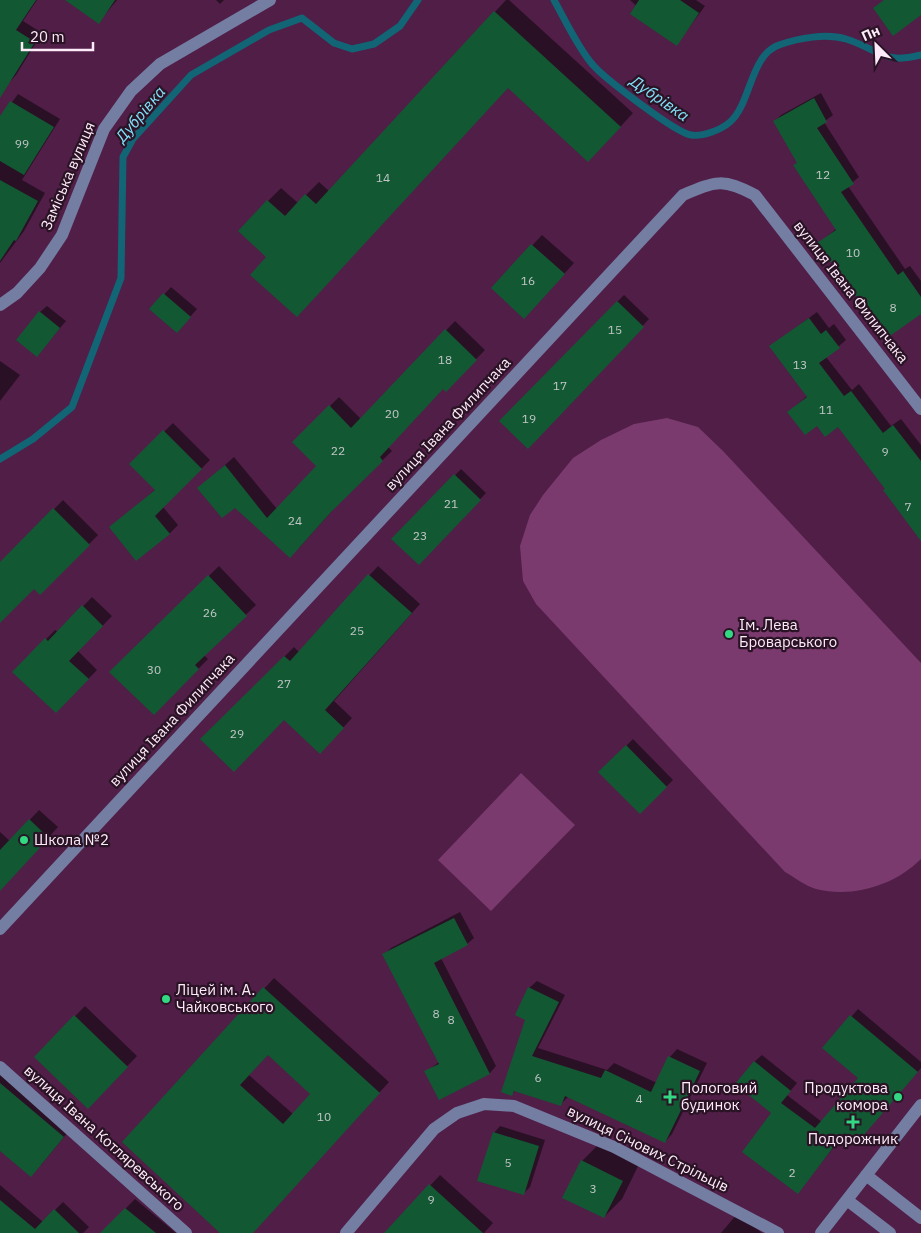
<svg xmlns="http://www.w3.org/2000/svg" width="921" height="1233" viewBox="0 0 921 1233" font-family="'IBM Plex Sans',sans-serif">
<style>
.green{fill:#7a3a6e}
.shadow{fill:#0007;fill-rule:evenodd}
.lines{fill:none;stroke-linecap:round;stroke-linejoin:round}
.stream{stroke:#116575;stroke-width:7}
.building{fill:#125933;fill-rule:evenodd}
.minor{stroke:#747da2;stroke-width:12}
.poi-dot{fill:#33d882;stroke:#291325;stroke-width:2}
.labels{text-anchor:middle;stroke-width:4.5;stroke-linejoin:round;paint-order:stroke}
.number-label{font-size:12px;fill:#c3c6c8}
.street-label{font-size:15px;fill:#feebf9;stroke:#291325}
.poi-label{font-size:15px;fill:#feebf9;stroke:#291325;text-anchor:start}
.water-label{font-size:16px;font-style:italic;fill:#82e2f9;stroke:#291325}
</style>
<rect width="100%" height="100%" fill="#501e47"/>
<path class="green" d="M667,418L698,427L723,451L921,663V859C894,886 852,898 816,889C805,886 794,877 785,872L536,604L523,581L520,546L530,515L543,495L573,458L601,440L634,424Z
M521,773L575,825L491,911L438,860Z"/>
<path class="shadow" d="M0,0H37L23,21L42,33L16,75L8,84L0,79Z
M67,0H117L99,22Z
M216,0H224L220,4Z
M506,0H509L633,113L601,148L508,87L297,316L268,257V201L281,188L298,203L319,182L329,191Z
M630,0H696L705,6L677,44Z
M821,93L833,115L824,122L859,177L848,186L905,269L910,266L921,281V312L818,244L836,229L775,121L781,115Z
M18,94L60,119L22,180L45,193L24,231L0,263V119Z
M542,235L574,263L534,307L493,288Z
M171,287L197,309L183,325L151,309Z
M624,295L649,319L528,447L500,421Z
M47,306L66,321L37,355L40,312Z
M817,312L829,328L834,324L846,340L826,357L852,390L859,384L891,426L901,419L921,445V539L886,489L838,426L817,424L789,412L807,396L771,346Z
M455,321L485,350L446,390L443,387L388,447L392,451L339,503L299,548L235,506L199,488L234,457L277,509L317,466L294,442L339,397L361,419Z
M0,361L20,375L0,401Z
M173,423L210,460L163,507L178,525L169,534L111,527L156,489L131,464Z
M461,469L486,493L419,563L393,539Z
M63,500L98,535L40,594L34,587L0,622V574L5,559Z
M219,566L256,605L204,655L208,659L154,714L111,672Z
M378,566L420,604L334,701L352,718L329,743L284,719L202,739L294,647L299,652Z
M92,597L112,616L78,651L97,670L56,712L14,672L55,630L58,632Z
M633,739L673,780L640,813L600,772Z
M39,810L58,827L0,890V832L10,841Z
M460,912L474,938L467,944L441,958L496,1066L490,1073L440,1099L426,1072L439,1062L384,955L391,948Z
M274,978L389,1082L252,1233H222L123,1142ZM268,1054L312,1094L293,1114L249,1075Z
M537,981L565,995L538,1048L607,1070L614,1063L657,1083L670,1057L677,1049L707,1063L672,1134L665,1142L569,1096L561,1104L516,1090L511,1095L526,1019L529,988Z
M85,1006L137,1056L88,1107L35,1057Z
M858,1009L921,1062V1068L856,1142L845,1133L798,1192L754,1062L762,1055L797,1083L787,1095L822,1122L860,1078L824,1048Z
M0,1065L73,1126L41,1165L0,1149Z
M500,1126L545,1140L530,1187L523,1194L494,1133Z
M600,1143L640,1162L622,1199L604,1217L582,1161Z
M440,1175L493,1223L484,1233H386Z
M0,1185L43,1222L63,1202L89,1227L83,1233H0Z
M135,1199L176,1233H101Z
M737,1214L762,1233H721Z"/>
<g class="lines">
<path class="stream" d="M554,0C564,18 579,50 593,65C604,78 676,133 691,135C702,137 721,130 730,122C751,104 750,55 779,45C799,38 826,33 846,39C878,49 884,65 921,55
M0,459L33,439L72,407L121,278L123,157L133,139L191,75L269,30L302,18L334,43L352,49L374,44L400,26L418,0"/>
</g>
<path class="building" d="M0,0H36L16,30L35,42L0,98Z
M65,0H115L99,24Z
M639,0H680L699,13L677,46L630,14Z
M884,0H921V15L893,36L873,8Z
M494,11L621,127L588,162L508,88L297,317L250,275L266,257L238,231L267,200L285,216L305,194L316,204Z
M814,98L827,122L817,128L854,184L841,192L898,275L903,271L921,297V314L887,338L817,243L836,230L793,165L797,163L773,121Z
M10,101L54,127L24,175L0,161V116Z
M0,180L38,201L16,241L14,240L0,261Z
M531,244L565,274L524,319L491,288Z
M163,293L191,317L177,333L149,309Z
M617,301L644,327L528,449L499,421Z
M39,311L60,328L37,357L16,340Z
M809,318L821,334L826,330L840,348L819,363L844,396L851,391L883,433L893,425L921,461V541L883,490L885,489L838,427L825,437L817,426L805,435L787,412L807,397L769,346Z
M445,329L477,360L446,392L443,389L380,457L383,461L331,512L290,558L235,508L222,518L197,488L225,465L267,518L316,466L292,442L329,405L351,428Z
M163,430L202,469L155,516L170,534L136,561L109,527L155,490L129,464Z
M454,474L481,500L419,565L391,539Z
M53,508L90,545L40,595L34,589L0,623V562Z
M368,574L412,613L325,710L344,728L320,754L284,720L234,772L200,739L284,656L290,661Z
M208,575L247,616L195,665L199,669L154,715L109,672Z
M82,605L103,626L69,661L89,679L56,713L12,672L45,638L48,641Z
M626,745L667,787L640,814L598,772Z
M29,819L49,838L0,891V850Z
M454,918L468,945L434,963L490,1074L439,1100L424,1071L439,1064L382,954Z
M263,987L380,1093L253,1233H220L122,1142ZM268,1055L310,1094L283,1124L240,1085Z
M528,987L559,1002L532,1056L601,1078L605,1070L651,1092L668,1056L700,1071L665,1143L565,1096L561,1106L514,1091L512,1096L501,1092L525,1020L515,1015Z
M74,1015L128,1067L88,1109L34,1057Z
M850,1015L918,1072L856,1144L844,1133L798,1194L742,1152L771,1113L735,1084L754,1061L791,1091L781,1103L815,1128L858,1078L822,1048Z
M0,1083L64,1137L31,1177L0,1151Z
M493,1132L539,1146L524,1195L477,1181Z
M581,1160L623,1181L604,1218L562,1198Z
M429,1184L483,1233H384Z
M0,1200L35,1229L54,1209L79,1233H0Z
M125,1208L156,1233H100Z"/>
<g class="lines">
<path class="minor" d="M0,305L17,293L40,268L62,235L104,129L131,91L160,64L270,0
M0,929L683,195C716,181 723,178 755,195L921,409
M0,1067L186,1233
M866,1175L921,1218
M847,1200L890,1233
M346,1233L434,1129L457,1113L484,1104L514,1106L614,1147L778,1233
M821,1233L921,1105"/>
</g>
<g class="poi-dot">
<circle cx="729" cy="634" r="5"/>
<circle cx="24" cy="840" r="5"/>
<circle cx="166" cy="999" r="5"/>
<path d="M667.5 1089.5h5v5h5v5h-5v5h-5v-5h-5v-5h5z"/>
<circle cx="898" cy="1097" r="5"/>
<path d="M850.5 1114.5h5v5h5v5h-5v5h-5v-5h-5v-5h5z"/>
</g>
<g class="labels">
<g class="number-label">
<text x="22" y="148">99</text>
<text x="823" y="179">12</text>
<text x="383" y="182">14</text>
<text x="853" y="257">10</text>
<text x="528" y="285">16</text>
<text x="893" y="312">8</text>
<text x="615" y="334">15</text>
<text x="445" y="364">18</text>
<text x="800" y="369">13</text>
<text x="560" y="390">17</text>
<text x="826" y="414">11</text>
<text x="392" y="418">20</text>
<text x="529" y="423">19</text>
<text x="338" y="455">22</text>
<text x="885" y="456">9</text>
<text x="451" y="508">21</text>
<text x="908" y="511">7</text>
<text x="295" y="525">24</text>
<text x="420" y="540">23</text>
<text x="210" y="617">26</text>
<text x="357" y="635">25</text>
<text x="154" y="674">30</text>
<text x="284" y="688">27</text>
<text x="237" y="738">29</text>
<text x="436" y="1018">8</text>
<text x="451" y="1024">8</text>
<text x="538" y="1082">6</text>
<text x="639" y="1103">4</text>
<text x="324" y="1121">10</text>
<text x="508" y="1167">5</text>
<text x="792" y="1177">2</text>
<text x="593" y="1193">3</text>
<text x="431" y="1204">9</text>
</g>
<g class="street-label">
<text transform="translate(68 176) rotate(-67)" y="5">Заміська вулиця</text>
<text transform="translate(851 292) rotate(52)" y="5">вулиця Івана Филипчака</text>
<text transform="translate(448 424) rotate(-47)" y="5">вулиця Івана Филипчака</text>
<text transform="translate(172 720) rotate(-47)" y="5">вулиця Івана Филипчака</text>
<text transform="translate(104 1138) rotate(42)" y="5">вулиця Івана Котляревського</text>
<text transform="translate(648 1149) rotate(26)" y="5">вулиця Січових Стрільців</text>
</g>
<g class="poi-label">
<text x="739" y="630">Ім. Лева<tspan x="739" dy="17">Броварського</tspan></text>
<text x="34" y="845">Школа №2</text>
<text x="176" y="995">Ліцей ім. А.<tspan x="176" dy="17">Чайковського</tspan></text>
<text x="681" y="1093">Пологовий<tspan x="681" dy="17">будинок</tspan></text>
<text x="888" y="1093" text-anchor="end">Продуктова<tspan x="888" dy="17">комора</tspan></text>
<text x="853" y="1144" text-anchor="middle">Подорожник</text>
</g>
<g class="water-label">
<text transform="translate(660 98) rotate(35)" y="6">Дубрівка</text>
<text transform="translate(140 114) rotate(-50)" y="6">Дубрівка</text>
</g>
</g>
<g transform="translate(876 45) rotate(336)" stroke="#291325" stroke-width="4" paint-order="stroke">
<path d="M0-4L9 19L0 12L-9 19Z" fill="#feebf9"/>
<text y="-8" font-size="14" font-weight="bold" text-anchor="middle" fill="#feebf9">Пн</text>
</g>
<path d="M22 42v8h71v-8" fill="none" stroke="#feebf9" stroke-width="2.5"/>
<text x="30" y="42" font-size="15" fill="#feebf9" stroke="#291325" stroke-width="4" paint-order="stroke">20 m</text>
</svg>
